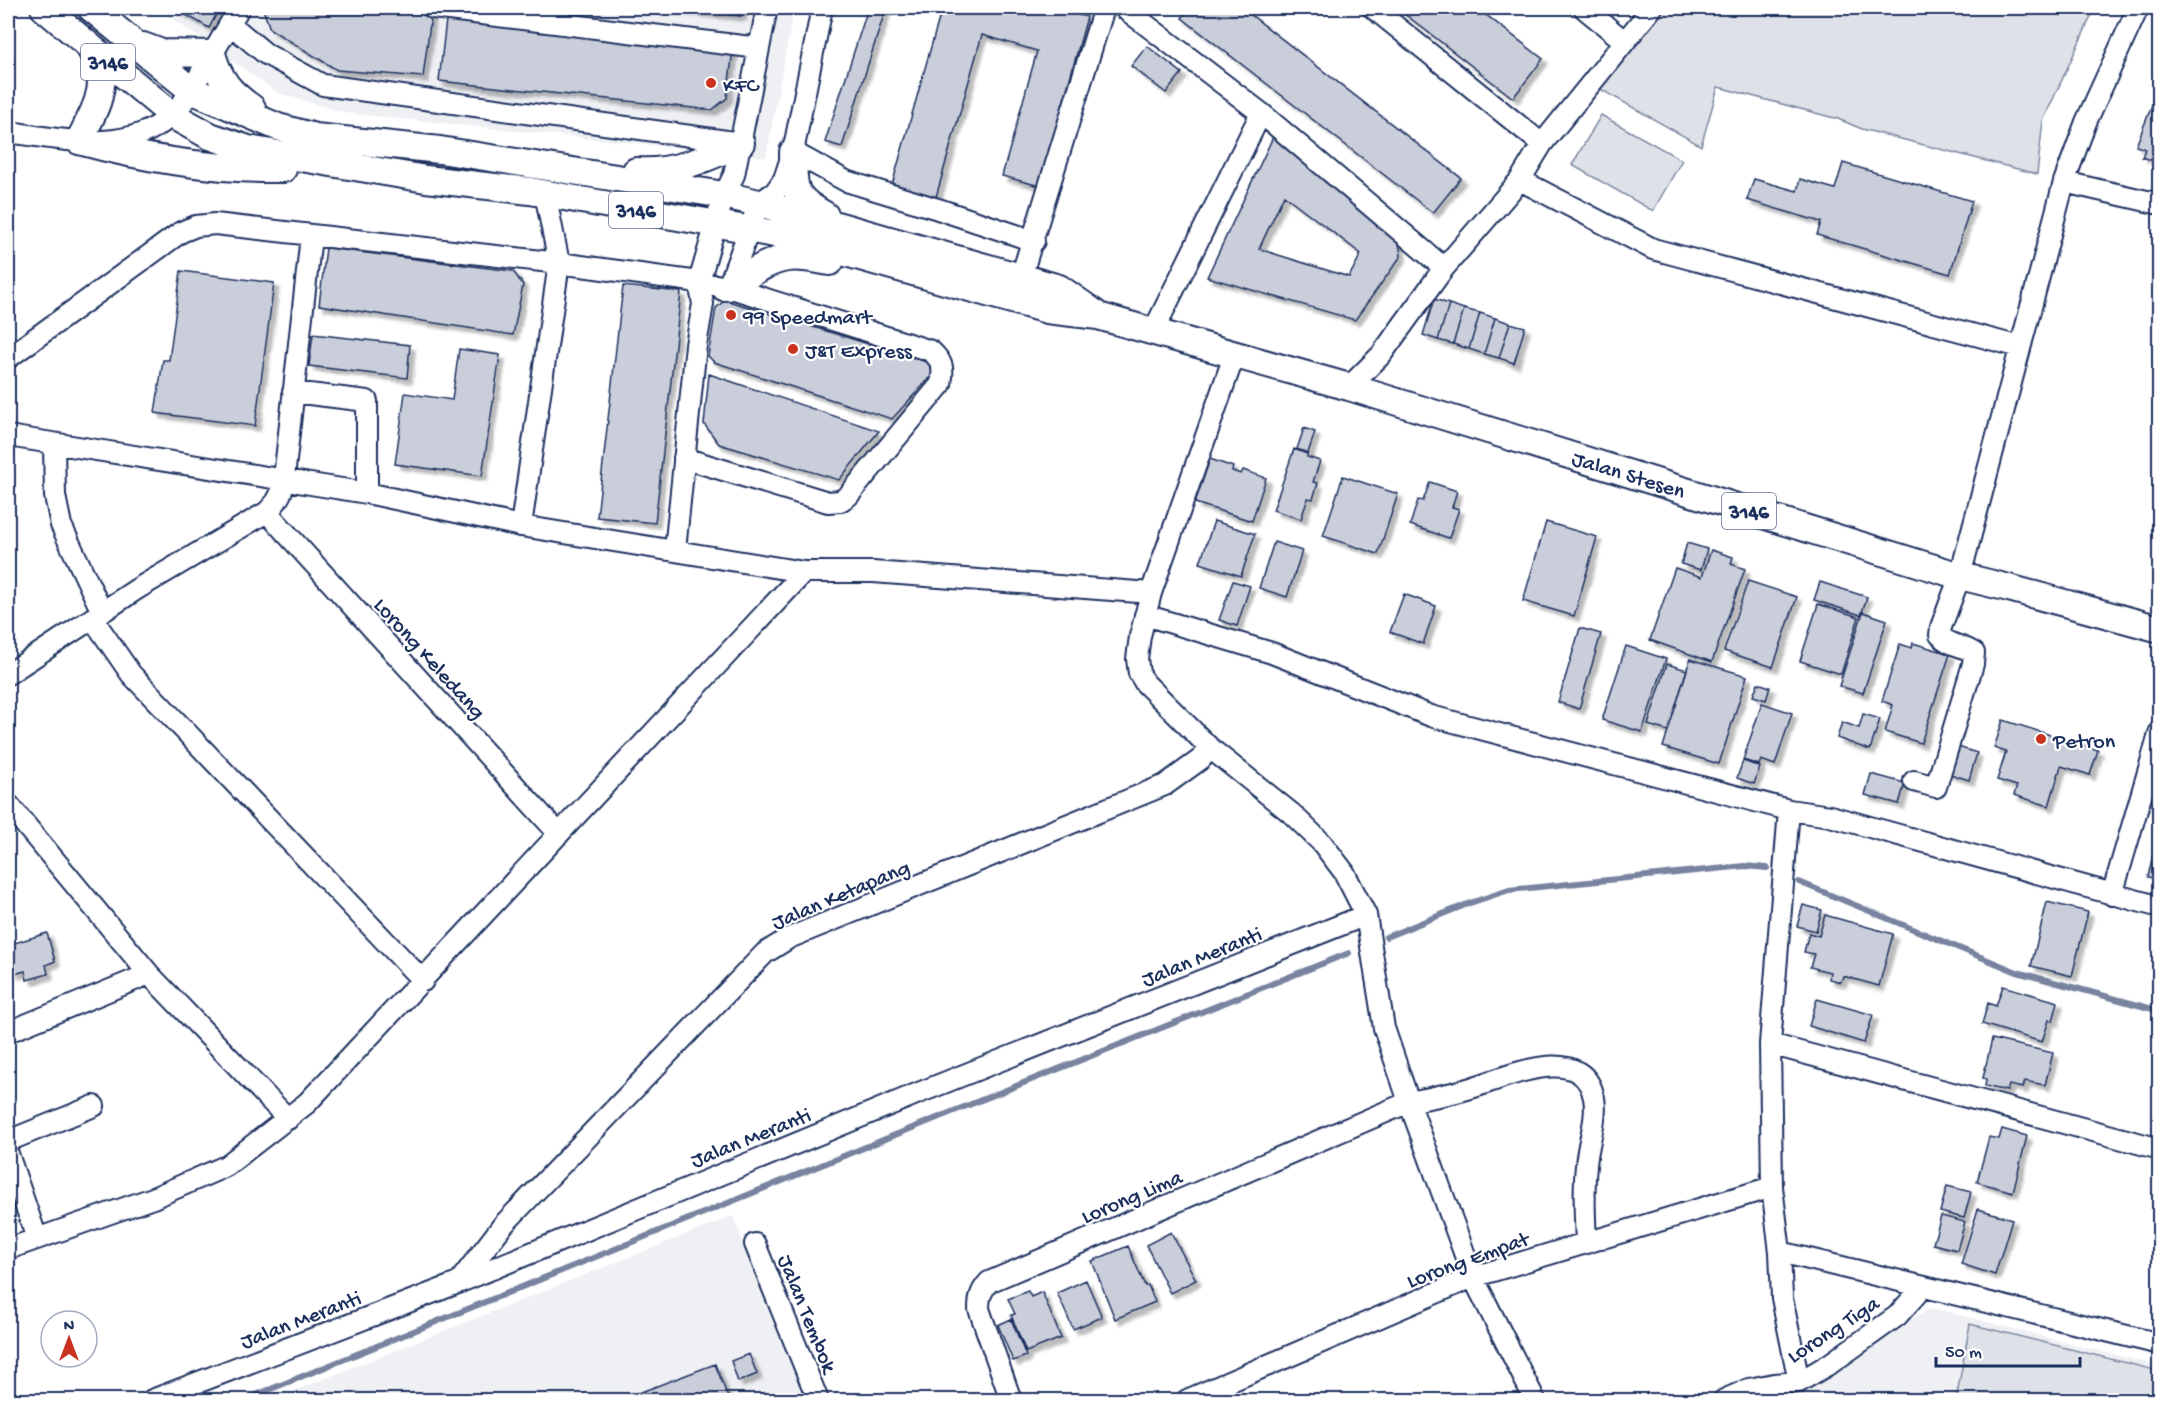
<svg xmlns="http://www.w3.org/2000/svg" width="2167" height="1408" viewBox="0 0 2167 1408" font-family="'Gochi Hand',sans-serif">
<style>
.built{fill:#eff0f4}
.green{fill:#dee1e7;stroke:#7c88a2;stroke-width:1.5}
.lines{fill:none;stroke-linecap:round;stroke-linejoin:round}
.stream{stroke:#77839f;stroke-width:6}
.building{fill:#caceda;stroke:#1b2f5e;stroke-width:1.5;fill-rule:evenodd;filter:url(#shadow)}
.minor-casing{stroke:#1b2f5e;stroke-width:24}
.major-casing{stroke:#1b2f5e;stroke-width:30}
.minor{stroke:#fff;stroke-width:20}
.major{stroke:#fff;stroke-width:26}
.poi-dot{fill:#c8321e;stroke:#fff;stroke-width:2}
.labels{text-anchor:middle;stroke-width:4.5;stroke-linejoin:round;paint-order:stroke}
.shield{fill:#fff;stroke:#5f6d8e;stroke-width:1.5}
.shield-label{font-size:21px;font-weight:bold;fill:#1b2f5e}
.poi-label{font-size:22px;fill:#1b2f5e;stroke:#fff;text-anchor:start}
.street-label{font-size:22px;fill:#1b2f5e;stroke:#fff}
</style>
<defs>
<filter id="shadow"><feDropShadow dx="5" dy="5" stdDeviation="1.5" flood-color="#0004"/></filter>
</defs>
<rect width="100%" height="100%" fill="#fff"/>
<filter id="ink" filterUnits="userSpaceOnUse"><feTurbulence type="fractalNoise" baseFrequency=".0167" numOctaves="2"/><feDisplacementMap in="SourceGraphic" scale="12" xChannelSelector="R" yChannelSelector="G"/><feConvolveMatrix kernelMatrix="1 2 1 2 8 2 1 2 1" color-interpolation-filters="sRGB"/></filter>
<g filter="url(#ink)">
<path class="built" d="M157,8H794L766,157L346,113L278,93Z
M733,1216L805,1400H271Z
M1932,1308L2159,1366V1400H1790L1785,1386Z"/>
<path class="green" d="M1645,8H2095L2043,121L2037,174L1862,129L1838,119L1718,87L1701,146L1586,81Z
M1601,115L1682,160L1653,211L1572,165Z
M1970,1324L2159,1371V1400H1956Z"/>
<g class="lines">
<path class="stream" d="M1799,882L2017,972L2160,1011
M1386,937L1470,903L1509,890L1745,866L1767,868
M244,1400L991,1096L1349,953"/>
</g>
<path class="building" d="M174,8H209L217,13L209,28Z
M267,8H432L423,77L337,70L270,29L264,12Z
M662,8H742L741,16Z
M868,8H886L842,147L825,142Z
M942,8H1052L1087,17L1040,186L1002,176L1037,51L982,35L936,197L892,185Z
M1190,8H1242L1461,178L1433,213L1182,18Z
M1397,8H1477L1543,59L1513,98Z
M446,20L733,49L727,98L712,110L439,81Z
M1147,46L1182,73L1166,93L1131,66Z
M2152,105L2160,108V163L2142,157L2145,149L2136,146Z
M1273,137L1398,235L1401,256L1355,320L1207,277ZM1284,195L1361,254L1349,277L1259,249Z
M1843,163L1972,201L1950,274L1817,235L1821,222L1747,200L1754,179L1797,191L1800,179L1835,189Z
M326,248L513,271L523,285L513,335L319,305Z
M181,271L274,283L255,426L155,413L163,360H169Z
M623,286L681,292L655,523L597,517Z
M1434,299L1449,304L1438,340L1423,335Z
M725,300L930,363L934,373L892,419L714,362L708,356L716,308Z
M1449,304L1464,309L1453,344L1438,340Z
M1464,309L1480,313L1469,349L1453,344Z
M1480,313L1495,318L1484,354L1469,349Z
M1495,318L1510,323L1499,358L1484,354Z
M1510,323L1525,327L1514,363L1499,358Z
M313,334L410,345L407,378L309,366Z
M459,349L500,355L482,476L395,464L405,393L452,400Z
M709,374L879,431L839,480L719,444L704,424Z
M1304,428L1315,432L1308,453L1297,449Z
M1294,449L1307,454V457L1320,461L1313,482L1318,483L1313,499L1308,498L1301,519L1273,510Z
M1210,459L1233,467L1232,471L1241,474L1243,470L1266,478L1252,521L1195,503Z
M1343,476L1398,494L1378,554L1323,536Z
M1430,482L1457,491L1452,507L1459,509L1449,538L1410,525L1418,500L1423,501Z
M1214,521L1255,534L1241,576L1200,563Z
M1546,522L1597,537L1574,616L1523,601Z
M1274,542L1302,551L1287,597L1259,588Z
M1687,543L1707,549L1701,570L1681,564Z
M1711,550L1733,557L1731,564L1745,569L1712,662L1650,640L1675,568L1702,577Z
M1233,581L1250,586L1237,626L1219,620Z
M1748,581L1797,597L1773,667L1724,651Z
M1820,582L1867,597L1861,615L1814,600Z
M1404,594L1436,606L1423,644L1390,632Z
M1818,604L1859,617L1841,674L1800,661Z
M1863,612L1887,620L1863,693L1839,686Z
M1580,628L1601,634L1579,709L1558,702Z
M1913,643L1950,654L1921,743L1885,732L1893,705L1882,701L1900,644L1912,648Z
M1626,646L1666,659L1642,732L1602,720Z
M1690,659L1747,676L1719,764L1663,747Z
M1667,664L1687,670L1668,731L1648,725Z
M1758,683L1770,687L1766,700L1753,696Z
M1762,703L1792,713L1775,765L1761,760L1759,765L1743,760Z
M1863,714L1880,719L1870,750L1837,738L1842,722L1859,728Z
M2003,720L2098,750L2090,775L2061,766L2049,806L2014,795L2017,786L1997,780L2006,752L1994,748Z
M1955,746L1977,753L1969,780L1947,773Z
M1743,761L1760,767L1754,784L1737,778Z
M1871,774L1905,783L1899,804L1865,795Z
M2158,832L2160,833V879L2148,877Z
M2047,902L2088,912L2072,976L2031,966Z
M1803,905L1822,910L1816,931L1797,926Z
M1825,915L1893,934L1879,986L1843,976L1841,982L1829,979L1830,972L1810,967L1814,954L1804,952L1809,933L1819,936Z
M47,933L55,961L46,965L48,974L27,980L25,971L14,974L8,954V945Z
M2003,986L2058,1002L2053,1021L2049,1020L2042,1042L1982,1024L1988,1003L1996,1006Z
M1817,999L1873,1015L1864,1043L1809,1026Z
M1992,1039L2053,1053L2045,1085L2025,1081L2023,1088L2009,1085L2007,1091L1985,1086L1986,1079L1983,1078Z
M2002,1129L2027,1136L2013,1192L1977,1182L1989,1137L1999,1139Z
M1947,1186L1971,1192L1964,1218L1940,1212Z
M1978,1209L2012,1219L1995,1275L1961,1264Z
M1941,1216L1965,1222L1957,1250L1933,1244Z
M1171,1232L1196,1280L1170,1293L1146,1245Z
M1128,1246L1145,1286L1148,1285L1155,1302L1115,1319L1092,1261Z
M1086,1280L1102,1317L1073,1329L1057,1293Z
M1028,1291L1031,1297L1042,1292L1061,1338L1026,1352L1011,1315L1015,1314L1008,1299Z
M1011,1319L1026,1356L1013,1361L998,1325Z
M749,1354L757,1374L738,1382L731,1361Z
M715,1364L729,1400H620Z"/>
<g class="lines">
<defs>
<path id="minor" d="M433,8L759,48
M1124,8L1261,113L1444,268
M1373,8L1542,144
M1584,8L1624,41
M230,24L266,54L323,85L741,143
M8,132C60,139 127,155 171,116C184,104 194,86 202,71C215,50 227,29 239,8
M793,152L846,181L938,209L1034,241
M1520,180L1653,249L2020,347
M2064,182L2160,204
M1021,277L1104,8
M723,290L728,287L759,203L775,192L784,179L793,152L822,8
M1153,332L1261,113
M1234,356L1151,593L1140,636L1137,659L1139,673L1145,683L1210,748L1291,813L1322,843L1344,872L1366,915L1384,1028L1409,1102L1473,1277L1535,1400
M8,358L181,232L196,226L215,224L559,263L699,282L728,287L931,351C943,362 944,368 941,384L848,496L840,501L828,502L684,458
M1349,387L1381,355L1444,268L1520,180L1542,144L1652,8
M293,392L367,401V493
M8,436L367,493L521,526L804,572H873L1151,593
M54,445L55,496L61,525L102,612
M267,512L559,834
M521,526L559,263L545,193
M675,550L696,345L703,304L699,282L724,195L734,175L767,8
M1145,615L1272,653L1431,716L1789,810L1830,816L2160,907
M93,619L131,674L423,981
M8,674L137,589L267,512C275,504 280,498 283,487L311,236
M1914,781L1936,787L1973,664L1974,653C1963,645 1949,646 1940,635L1941,627L1960,576L2064,182L2086,122L2138,8
M8,804L149,974L288,1119
M1789,810L1770,1044L1772,1187L1780,1252L1782,1298L1799,1382
M2112,895L2160,731
M8,1032L149,974
M1770,1044L2160,1149
M8,1141L94,1106
M8,1154L37,1239
M755,1244L818,1400
M8,1249L153,1198L226,1166L307,1103L804,572
M1780,1252L2160,1344
M459,1282L503,1225L765,953L789,938L1165,785L1201,759L1210,748
M152,1400L458,1283L921,1092L1366,915
M1011,1400L979,1309C979,1297 981,1291 989,1282L1409,1102C1430,1098 1451,1094 1471,1088C1505,1078 1583,1040 1594,1098C1598,1120 1587,1144 1586,1166C1583,1192 1585,1217 1586,1243
M1187,1400L1473,1277L1772,1187
M1724,1400L1749,1389L1774,1384L1799,1382L1831,1363L1897,1316L1922,1288"/>
<path id="major" d="M44,8L172,115L210,136L248,149L426,179L530,191L786,236L1047,310L1098,316L1349,387L1960,576L2009,588L2160,629
M91,8L191,90L278,127L315,137L440,150L724,195L759,203L1059,288L1096,314
M89,46C92,53 98,61 100,68C106,94 90,119 79,141C145,159 214,170 283,169
M143,46L162,53L212,54C220,81 229,92 252,108
M793,152C794,189 791,196 825,215
M636,171C674,174 707,158 741,143
M728,287C747,277 765,261 788,258C802,256 817,260 830,262"/>
</defs>
<use href="#minor" class="minor-casing"/>
<use href="#major" class="major-casing"/>
<use href="#minor" class="minor"/>
<use href="#major" class="major"/>
</g>
</g>
<g class="poi-dot">
<circle cx="711" cy="83" r="6"/>
<circle cx="731" cy="315" r="6"/>
<circle cx="793" cy="349" r="6"/>
<circle cx="2041" cy="739" r="6"/>
</g>
<g class="labels">
<g class="shield">
<rect x="81" y="44" width="54" height="36" rx="4.5"/>
<rect x="609" y="192" width="54" height="36" rx="4.5"/>
<rect x="1722" y="493" width="54" height="36" rx="4.5"/>
</g>
<g class="shield-label">
<text x="108" y="69">3146</text>
<text x="636" y="217">3146</text>
<text x="1749" y="518">3146</text>
</g>
<g class="poi-label">
<text x="723" y="91">KFC</text>
<text x="743" y="323">99 Speedmart</text>
<text x="805" y="357">J&amp;T Express</text>
<text x="2053" y="747">Petron</text>
</g>
<g class="street-label">
<text transform="translate(1629 473) rotate(17)" y="8">Jalan Stesen</text>
<text transform="translate(431 657) rotate(48)" y="8">Lorong Keledang</text>
<text transform="translate(840 893) rotate(-23)" y="8">Jalan Ketapang</text>
<text transform="translate(1201 955) rotate(-22)" y="8">Jalan Meranti</text>
<text transform="translate(750 1136) rotate(-22)" y="8">Jalan Meranti</text>
<text transform="translate(1131 1195) rotate(-23)" y="8">Lorong Lima</text>
<text transform="translate(1467 1258) rotate(-20)" y="8">Lorong Empat</text>
<text transform="translate(809 1313) rotate(68)" y="8">Jalan Tembok</text>
<text transform="translate(300 1318) rotate(-21)" y="8">Jalan Meranti</text>
<text transform="translate(1832 1328) rotate(-33)" y="8">Lorong Tiga</text>
</g>
</g>
<rect width="2167" height="1408" fill="none" stroke="#fff" stroke-width="30"/>
<rect x="15" y="15" width="2137" height="1378" fill="none" stroke="#1b2f5e" stroke-width="2" filter="url(#ink)"/>
<g transform="translate(69 1339)"><circle r="28" fill="#ffffff" stroke="#a4acbf" stroke-width="1.5"/>
<path d="M0-4.5L10 22L0 15L-10 22Z" fill="#c8321e"/>
<text y="-9" font-size="16" font-weight="bold" text-anchor="middle" fill="#1b2f5e">N</text>
</g>
<path d="M1936 1357v9h144v-9" fill="none" stroke="#1b2f5e" stroke-width="3"/>
<text x="1945" y="1357" font-size="18" fill="#1b2f5e" stroke="#ffffff" stroke-width="4.5" paint-order="stroke">50 m</text>
</svg>
